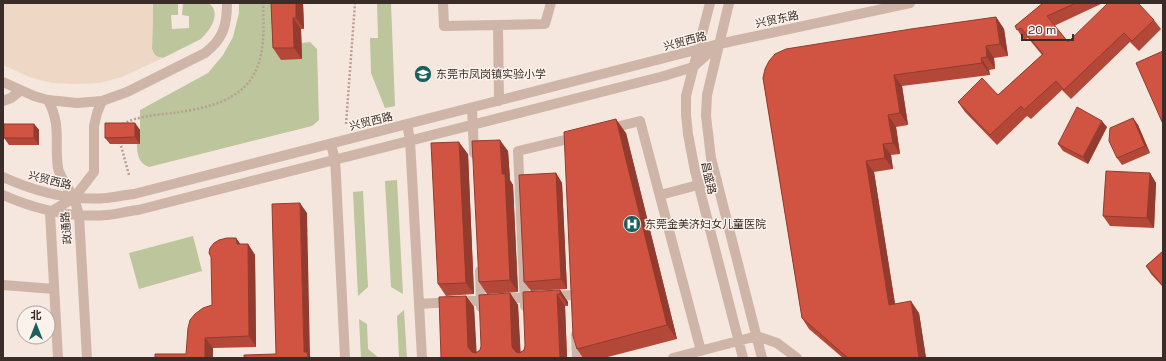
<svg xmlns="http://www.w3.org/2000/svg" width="1166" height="361" viewBox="0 0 1166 361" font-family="'Space Grotesk','Noto Sans SC',sans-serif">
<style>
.green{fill:#bcc59c}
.plaza{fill:#eed7c4}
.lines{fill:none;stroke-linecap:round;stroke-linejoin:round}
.path{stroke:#ba9f92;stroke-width:2.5;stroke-dasharray:2 2;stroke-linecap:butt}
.minor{stroke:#ceb5a8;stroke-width:10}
.wall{fill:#b34838}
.shaded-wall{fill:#923b2e}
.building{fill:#d05441;stroke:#923b2e}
.labels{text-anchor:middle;stroke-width:3;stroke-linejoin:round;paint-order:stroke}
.street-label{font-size:11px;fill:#3a2c29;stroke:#fbf2eb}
.poi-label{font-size:11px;fill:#3a2c29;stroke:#fbf2eb;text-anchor:start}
</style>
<rect width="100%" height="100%" fill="#f5e7de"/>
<path class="green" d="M153,3H178V15H171L172,29L189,28V16L182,15L183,3H209C222,14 210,30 201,39L163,58C156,57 154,55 152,49Z
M239,3H279L302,43L310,42L317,49L319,120L312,126L149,167C138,163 137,154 137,144H140V110L208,73L223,55L233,37L239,13Z
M377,3H391L395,106L385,108L371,73L370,38H378Z
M397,180L403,294L391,287L385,181Z
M363,191L368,287L358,296L353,192Z
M193,236L202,271L139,289L129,253Z
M404,310L407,358H399L397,316Z
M359,319L367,324L368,349L379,358H361Z"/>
<path class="plaza" d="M3,3H153L152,49L154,54L158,57L163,58L122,77L100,83L77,84L52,83L29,77L3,65Z"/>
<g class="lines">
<path class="path" d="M123,124C138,116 156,115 173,113C202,109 241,102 255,72C265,53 264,24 263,3
M346,124L355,3
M120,142L129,175"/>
<path class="minor" d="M443,3L444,26L545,24L551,3
M710,3L686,96V115L688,134L695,171L743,358
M729,3L707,95L706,116L711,158L762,358
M498,25L499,101
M719,44L910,3
M3,82L34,96L48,100L77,103L102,101L127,92L205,53C223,39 227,26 227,3
M48,100C62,127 54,140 58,168C59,176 70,190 74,198L94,172V126L97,113L102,101
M3,101L11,98L20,91
M472,108L474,153
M407,124L410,140L422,358
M608,129L640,121L701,351
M331,144L335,160L336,176L345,358
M3,177C36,192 70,201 106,198C115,197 125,195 134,194L719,44L693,67L664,76L138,210C128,211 118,214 107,215C70,218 37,210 3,195
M660,195L717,180
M480,271L481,307
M3,285L54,289
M550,296L574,295
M419,304L530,297
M525,306L518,151L577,137
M576,335L577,358
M58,358L50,212L74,198L79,215L87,358
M673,358L757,336L777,343L797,358"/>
</g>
<path class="wall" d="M271,3H303L304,29H301L302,59L281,60L273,48Z
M1043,3H1103L1054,26L1068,42L1154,20L1161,29L1139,51L1130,42L1071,99L1062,90L1031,119L1027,116L997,145L965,112L958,102L998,95L1042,55L1028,38L1024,40L1015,26Z
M996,17L1004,29L1008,56L994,58L995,69L989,70L990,75L902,86L908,125L896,127L900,154L891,155L893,169L874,172L895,304L919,313L926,358H843L809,329L802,318L763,78Z
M1133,118L1138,125L1150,153L1122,165L1117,158Z
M135,123L140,130V144H110L105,138Z
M34,124L39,130V145H9L4,138Z
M1107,127L1088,164L1063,151L1058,144Z
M626,133L677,339L604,358H583L577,349Z
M508,151L510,180L513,185L518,292L487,294L479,282Z
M468,154L474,294L446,296L438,284Z
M556,173L562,183L567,289L531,291L524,282Z
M1150,173L1156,183L1154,228L1110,226L1103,216Z
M236,238L240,244H248L255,255L256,347L213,348L186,354L212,305Z
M1163,251V287L1151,274L1146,266Z
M560,290L568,302V306H565L567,358H441L466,296L474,307L476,352L480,350L510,293L518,305L520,352L524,350L525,346Z"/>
<path class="shaded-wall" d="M296,3H303L304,29L296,18Z
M996,17L1004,29L1008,56L1000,44Z
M293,18L301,29L302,59L294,48Z
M986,46L994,58L995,69L987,57Z
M981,58L989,70L990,75L982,63Z
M894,75L902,86L908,125L900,113Z
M888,115L896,127L900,154L893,143Z
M1133,118L1138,125L1150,153L1145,146Z
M616,119L626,133L677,339L667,325Z
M1102,121L1107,127L1088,164L1083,157Z
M135,123L140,130V144L135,137Z
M34,124L39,130V145L34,138Z
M500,140L508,151L510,180L513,185L518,292L510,280L502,174Z
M459,142L468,154L474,294L466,283Z
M883,144L891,155L893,169L885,158Z
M866,161L874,172L897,316L889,305Z
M556,173L562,183L567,289L561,279Z
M1150,173L1156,183L1154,228L1147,218Z
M300,203L307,213L310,356L311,358H308L304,352Z
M236,238L244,249L237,244Z
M248,244L255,255L256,347L249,336Z
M560,290L568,302V306L560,294Z
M510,293L518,305L521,358H520L512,347Z
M557,294L565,306L567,358H560Z
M466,296L474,307L477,358H476L468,347Z
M911,301L919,313L926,358H919Z
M205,338L213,348V358H205Z"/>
<path class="building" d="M271,3H296V18H293L294,48H273Z
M1043,3H1076L1047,16L1068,42L1108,3H1138L1154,20L1132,41L1124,33L1064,90L1056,81L1024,110L1021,106L990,135L958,102L982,78L998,95L1043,54L1021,28L1017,30L1015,26Z
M996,17L1000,44L986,46L987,57L981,58L982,63L894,75L900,113L888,115L893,143L883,144L885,158L866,161L889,305L911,301L919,358H848L802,318L763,78L765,69L769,61L775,54L786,49L911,29Z
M1163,51V124L1136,63Z
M1077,107L1102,121L1083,157L1058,144Z
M1133,118L1145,146L1117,158L1109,141L1110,128Z
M616,119L667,325L577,349L573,336L564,132Z
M105,123H135V137L105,138Z
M4,124H34V138H4Z
M500,140L502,174H505L510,280L479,282L472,141Z
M459,142L466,283L438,284L431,143Z
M1106,171L1150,173L1147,218L1103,216Z
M556,173L561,279L524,282L519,175Z
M300,203L304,352H307L308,358H244V355L276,354L272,204Z
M227,238H236L237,244H248L249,336L205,338V358H155V354H186L188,328L190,320L195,314L203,308L212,305L211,257L209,253L210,248L214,243L219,240Z
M1163,251V286L1146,266Z
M560,290V294H557L560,358H441L439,297L466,296L468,347L472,352L476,353L480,350L481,346L479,295L510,293L512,347L516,352L520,353L524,350L525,346L523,292Z"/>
<defs>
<symbol id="school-disc" viewBox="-11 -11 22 22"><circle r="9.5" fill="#1a605d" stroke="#fbf2eb"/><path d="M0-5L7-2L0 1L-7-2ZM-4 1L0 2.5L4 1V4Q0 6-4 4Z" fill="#fff"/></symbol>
<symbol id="hospital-disc" viewBox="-11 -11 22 22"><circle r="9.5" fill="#1a605d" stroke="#fbf2eb"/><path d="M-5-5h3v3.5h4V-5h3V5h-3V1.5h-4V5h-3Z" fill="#fff"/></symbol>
</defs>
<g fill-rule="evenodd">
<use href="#school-disc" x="413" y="64" width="20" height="20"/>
<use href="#hospital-disc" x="622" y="214" width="20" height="20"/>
</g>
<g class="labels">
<g class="street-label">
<text transform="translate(777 19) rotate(-12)" y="4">兴贸东路</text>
<text transform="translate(685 41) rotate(-15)" y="4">兴贸西路</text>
<text transform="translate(371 121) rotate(-14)" y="4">兴贸西路</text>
<text transform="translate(709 178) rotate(77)" y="4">昌盛路</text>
<text transform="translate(50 180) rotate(14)" y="4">兴贸西路</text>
<text transform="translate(66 228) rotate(-95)" y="4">政通路</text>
</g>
<g class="poi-label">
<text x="436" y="78">东莞市凤岗镇实验小学</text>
<text x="645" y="228">东莞金美济妇女儿童医院</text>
</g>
</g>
<rect width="1166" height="361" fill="none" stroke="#3a2c29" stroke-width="8"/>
<g transform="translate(36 325)"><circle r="19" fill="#fbf2eb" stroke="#aea39d"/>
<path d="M0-3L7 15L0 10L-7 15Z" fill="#1a605d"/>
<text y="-6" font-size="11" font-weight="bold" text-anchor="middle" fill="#3a2c29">北</text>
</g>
<path d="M1022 34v6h51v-6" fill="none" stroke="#3a2c29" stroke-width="2"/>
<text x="1028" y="34" font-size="12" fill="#3a2c29" stroke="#fbf2eb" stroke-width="3" paint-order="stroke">20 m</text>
</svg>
